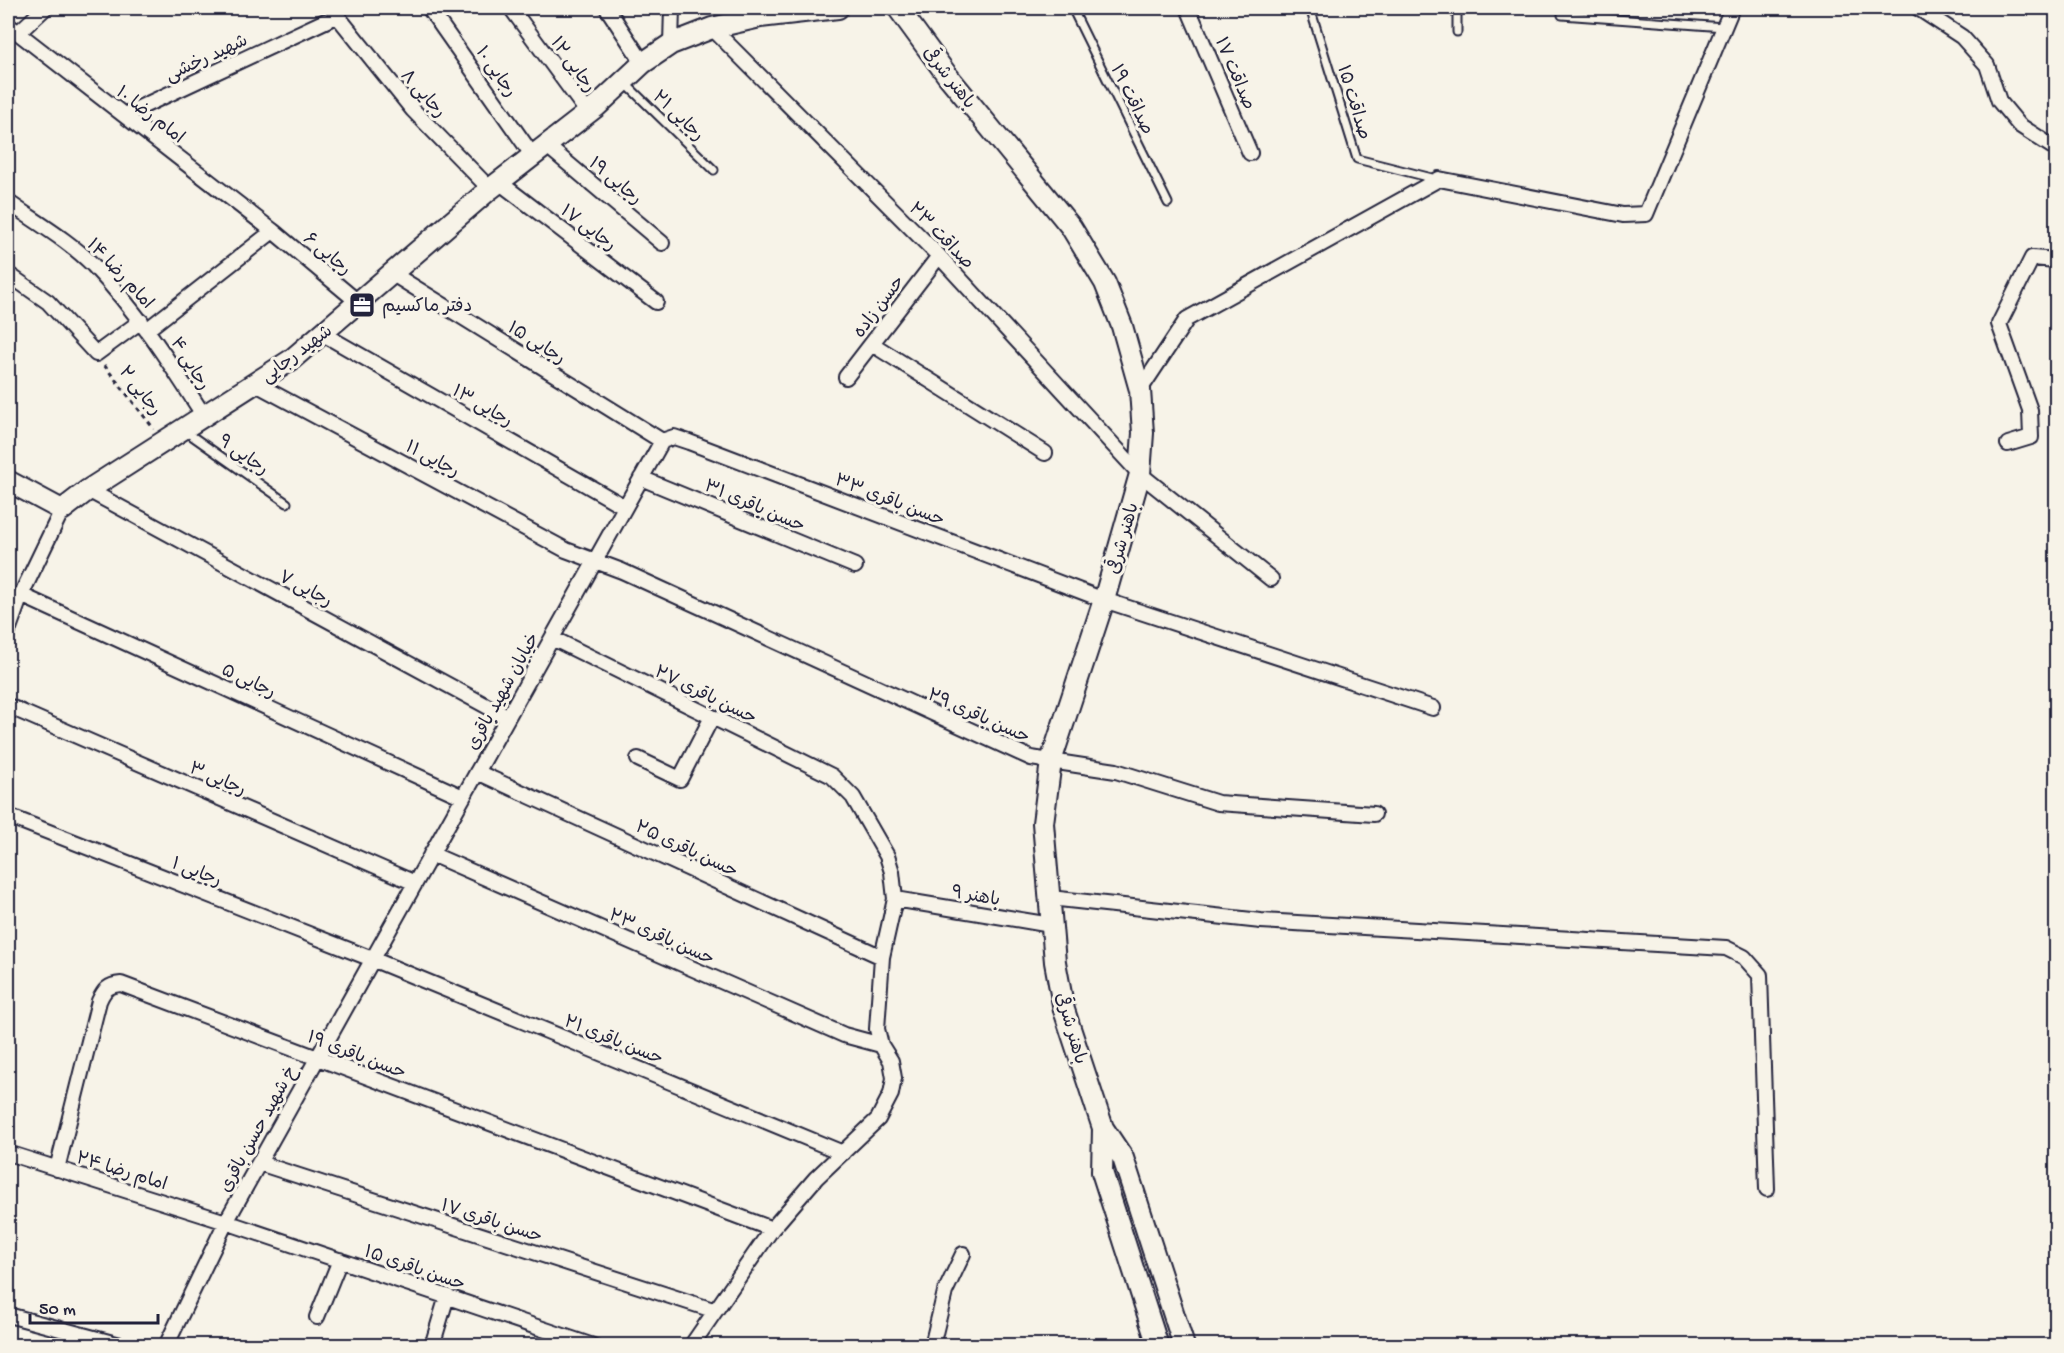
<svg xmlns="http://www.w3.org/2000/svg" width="2064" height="1353" viewBox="0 0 2064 1353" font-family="'Gochi Hand','Playpen Sans Arabic',sans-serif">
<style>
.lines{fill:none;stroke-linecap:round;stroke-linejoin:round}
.lane-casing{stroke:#22223b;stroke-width:11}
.street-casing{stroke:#22223b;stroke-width:18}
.secondary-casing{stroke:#22223b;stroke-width:24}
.path{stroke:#22223b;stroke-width:3;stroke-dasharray:4.5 4.5;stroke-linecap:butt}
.lane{stroke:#f7f3e8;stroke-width:7}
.street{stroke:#f7f3e8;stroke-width:14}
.secondary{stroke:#f7f3e8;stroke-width:20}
.labels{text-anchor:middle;stroke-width:6;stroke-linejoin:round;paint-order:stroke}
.street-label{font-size:18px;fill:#22223b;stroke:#f7f3e8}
.poi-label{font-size:18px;fill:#22223b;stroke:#f7f3e8;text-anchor:start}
</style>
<rect width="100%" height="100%" fill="#f7f3e8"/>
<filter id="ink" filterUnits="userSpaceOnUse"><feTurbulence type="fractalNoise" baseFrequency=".0167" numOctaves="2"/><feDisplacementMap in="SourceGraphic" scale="12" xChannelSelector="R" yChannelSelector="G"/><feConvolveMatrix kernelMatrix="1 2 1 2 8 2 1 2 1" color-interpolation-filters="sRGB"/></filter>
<g filter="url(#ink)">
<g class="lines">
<defs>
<path id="lane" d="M1072,8L1168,203
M1310,8L1357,159L1436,179
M1457,8V32
M1562,8V15L1724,27
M625,83L714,170
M185,431L287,503"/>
<path id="street" d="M331,8L413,110L490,189
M429,8L533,156
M511,8L588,113
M607,8L643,63
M1188,8L1250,153
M1918,8L1962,37L1987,65L1999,101L2019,125L2056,149
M8,25L273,231L359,303
M712,28L939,256L1140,474L1271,579
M18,33L45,8
M671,44L672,8
M124,115L336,16
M546,145L662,243
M499,182L656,302
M8,202C36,222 68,240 93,265C137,311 170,363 204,416
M8,274L48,302L96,354L141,321
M393,274L662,441
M148,329L273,231
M323,334L625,507
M872,344L1045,453
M846,377L939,256
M256,384L566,550L622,571L1031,758L1116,771L1218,803L1374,814
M1140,390L1187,319L1439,179L1623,215L1646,214L1732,8
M662,441L674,437L689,442L1104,600L1433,708
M2008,444L2031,437L2030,410L1999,324L2032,258L2056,260
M641,478L855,566
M88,490L507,717
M21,595L463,797
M8,631L21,595L62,510
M552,638L832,776L853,797L887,856L892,872L895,899L882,957L877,1029L881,1045L891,1061L894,1078L891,1094L878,1119L816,1178L772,1229L691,1346
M8,706L415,883
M638,759L680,779L712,717
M477,772L882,957
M8,816L372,959L843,1153
M431,854L844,1035L881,1045
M1050,898L1261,921L1726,948L1744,957L1760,975L1767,1189
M895,899L1051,925
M8,1153L226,1222L593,1346
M259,1163L713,1310
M57,1169L99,1001C104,990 108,985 121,984L772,1229
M8,1315L124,1346
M317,1317L340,1260
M166,1346L226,1222L662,441
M432,1346L447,1296
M932,1346L945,1292L963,1254"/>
<path id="secondary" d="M898,8L947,75L1071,227L1105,283L1122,326L1140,390L1143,433L1140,474L1104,600L1051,761L1043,823L1055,962L1064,1010L1103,1128L1123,1158L1184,1346
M8,481L62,510L88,490L291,360L490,189L597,106L643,63L671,44L712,28L760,17L838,8
M1103,1128L1102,1172L1158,1346"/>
</defs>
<use href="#lane" class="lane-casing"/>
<use href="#street" class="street-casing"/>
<use href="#secondary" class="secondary-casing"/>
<path class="path" d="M104,365L154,429"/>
<use href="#lane" class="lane"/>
<use href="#street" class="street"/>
<use href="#secondary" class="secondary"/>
</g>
</g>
<defs>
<symbol id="office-square" viewBox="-11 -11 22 22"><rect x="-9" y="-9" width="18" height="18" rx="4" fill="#22223b" stroke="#f7f3e8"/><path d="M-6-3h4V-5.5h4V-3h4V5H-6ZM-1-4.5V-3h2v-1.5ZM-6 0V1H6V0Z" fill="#fff"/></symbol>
</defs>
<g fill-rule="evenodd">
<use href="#office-square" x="347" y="290" width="30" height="30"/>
</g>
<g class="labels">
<g class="street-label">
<text transform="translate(206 57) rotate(-25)" y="6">شهید رخشی</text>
<text transform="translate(574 64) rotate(54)" y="6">رجایی ۱۲</text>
<text transform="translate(497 71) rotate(55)" y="6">رجایی ۱۰</text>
<text transform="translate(1236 73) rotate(67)" y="6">صداقت ۱۷</text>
<text transform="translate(950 77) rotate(52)" y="6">باهنر شرقی</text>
<text transform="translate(424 93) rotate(48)" y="6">رجایی ۸</text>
<text transform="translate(1133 99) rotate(64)" y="6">صداقت ۱۹</text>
<text transform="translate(1355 102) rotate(73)" y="6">صداقت ۱۵</text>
<text transform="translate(151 114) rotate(38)" y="6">امام رضا ۱۰</text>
<text transform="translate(679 115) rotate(44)" y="6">رجایی ۲۱</text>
<text transform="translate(616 180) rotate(40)" y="6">رجایی ۱۹</text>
<text transform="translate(589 227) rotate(37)" y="6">رجایی ۱۷</text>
<text transform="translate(942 235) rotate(46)" y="6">صداقت ۲۳</text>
<text transform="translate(328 253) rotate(40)" y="6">رجایی ۶</text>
<text transform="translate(121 273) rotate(47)" y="6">امام رضا ۱۴</text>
<text transform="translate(878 306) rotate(-53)" y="6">حسن زاده</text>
<text transform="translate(537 342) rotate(32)" y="6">رجایی ۱۵</text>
<text transform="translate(296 353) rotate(-37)" y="6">شهید رجایی</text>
<text transform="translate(191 363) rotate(58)" y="6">رجایی ۴</text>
<text transform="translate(141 390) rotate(52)" y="6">رجایی ۲</text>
<text transform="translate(483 405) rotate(30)" y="6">رجایی ۱۳</text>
<text transform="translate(244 454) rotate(35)" y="6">رجایی ۹</text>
<text transform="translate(433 458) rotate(28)" y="6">رجایی ۱۱</text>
<text transform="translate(890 499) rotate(21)" y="6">حسن باقری ۳۳</text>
<text transform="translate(755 505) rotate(23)" y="6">حسن باقری ۳۱</text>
<text transform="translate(1122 538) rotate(-74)" y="6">باهنر شرقی</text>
<text transform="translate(306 588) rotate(28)" y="6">رجایی ۷</text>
<text transform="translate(249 680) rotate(25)" y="6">رجایی ۵</text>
<text transform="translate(502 691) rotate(-61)" y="6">خیابان شهید باقری</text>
<text transform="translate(706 694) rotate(26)" y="6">حسن باقری ۲۷</text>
<text transform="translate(979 715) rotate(24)" y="6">حسن باقری ۲۹</text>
<text transform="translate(218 778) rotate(23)" y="6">رجایی ۳</text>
<text transform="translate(687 848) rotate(25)" y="6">حسن باقری ۲۵</text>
<text transform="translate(197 871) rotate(21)" y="6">رجایی ۱</text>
<text transform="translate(976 895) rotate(10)" y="6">باهنر ۹</text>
<text transform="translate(662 936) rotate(24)" y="6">حسن باقری ۲۳</text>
<text transform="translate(1072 1028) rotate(74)" y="6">باهنر شرقی</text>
<text transform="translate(614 1039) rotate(22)" y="6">حسن باقری ۲۱</text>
<text transform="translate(357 1054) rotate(21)" y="6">حسن باقری ۱۹</text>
<text transform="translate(257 1129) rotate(-61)" y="6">خ شهید حسن باقری</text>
<text transform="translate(122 1170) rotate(17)" y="6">امام رضا ۲۴</text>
<text transform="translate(492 1220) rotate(18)" y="6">حسن باقری ۱۷</text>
<text transform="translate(415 1267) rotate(19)" y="6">حسن باقری ۱۵</text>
</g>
<g class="poi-label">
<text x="382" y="311">دفتر ماکسیم</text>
</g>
</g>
<rect width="2064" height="1353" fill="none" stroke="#f7f3e8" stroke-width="30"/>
<rect x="15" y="15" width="2034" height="1323" fill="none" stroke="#22223b" stroke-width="2" filter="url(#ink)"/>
<path d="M30 1314v9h128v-9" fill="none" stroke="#22223b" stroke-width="3"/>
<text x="39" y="1314" font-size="18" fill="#22223b" stroke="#f7f3e8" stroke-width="4.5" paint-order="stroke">50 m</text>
</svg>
